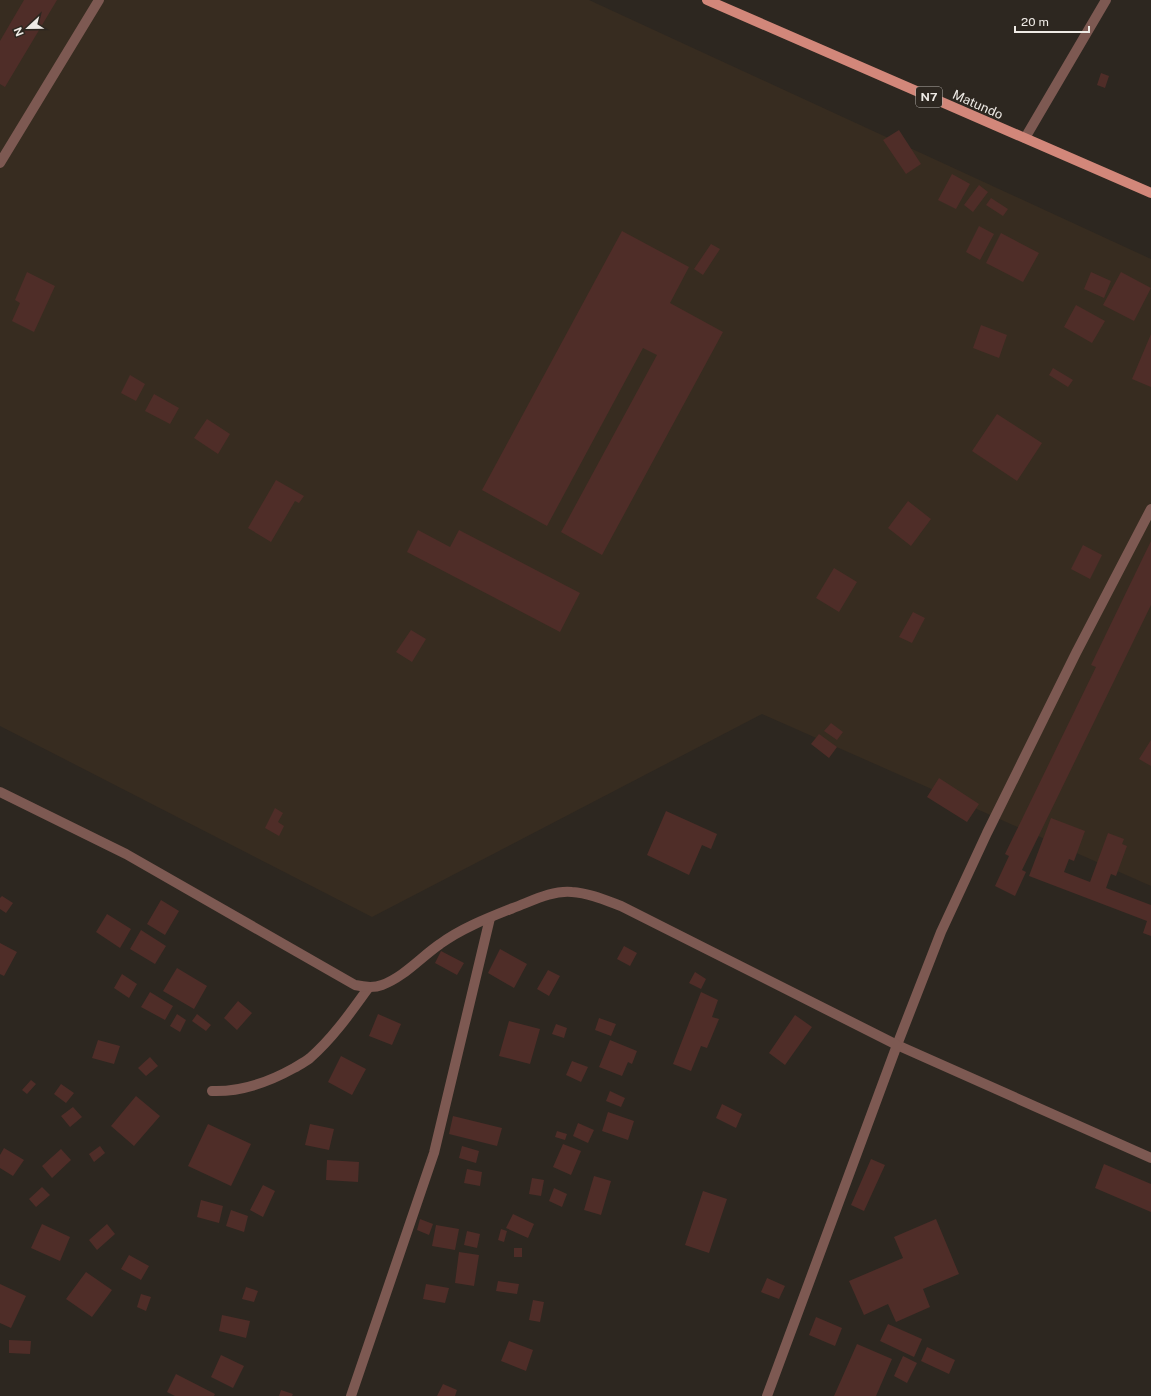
<svg xmlns="http://www.w3.org/2000/svg" width="1151" height="1396" viewBox="0 0 1151 1396" font-family="'Public Sans',sans-serif">
<style>
.built{fill:#372c20}
.building{fill:#4f2d28}
.lines{fill:none;stroke-linecap:round;stroke-linejoin:round}
.service{stroke:#7d5952;stroke-width:10}
.minor{stroke:#7d5952;stroke-width:10}
.tertiary{stroke:#7d5952;stroke-width:10}
.primary{stroke:#d2877a;stroke-width:10}
.labels{text-anchor:middle;stroke-width:4;stroke-linejoin:round;paint-order:stroke}
.shield{fill:#2d2720;stroke:#b4b0aa;stroke-width:1}
.shield-label{font-size:12px;font-weight:bold;fill:#eeeae5}
.street-label{font-size:13px;fill:#eeeae5;stroke:#2d2720}
</style>
<rect width="100%" height="100%" fill="#2d2720"/>
<path class="built" d="M0,0H589L1151,259V886L762,714L372,917L0,726Z"/>
<path class="building" d="M24,0H57L5,87L0,84V41Z
M1101,73L1109,76L1105,88L1097,85Z
M899,130L921,164L906,174L883,140Z
M952,174L970,184L956,209L938,200Z
M979,185L988,192L973,212L964,205Z
M991,198L1008,209L1003,216L986,205Z
M979,226L994,234L980,260L966,252Z
M622,231L689,267L670,303L723,332L602,555L561,532L657,355L643,348L547,526L482,490Z
M1001,233L1039,253L1023,282L986,263Z
M711,244L720,249L703,275L694,269Z
M27,272L55,286L34,332L12,321L20,303L15,300Z
M1091,272L1111,281L1104,298L1084,289Z
M1121,272L1151,288L1134,321L1103,305Z
M1076,305L1105,321L1092,343L1064,327Z
M981,325L1007,335L999,358L973,348Z
M1151,334V387L1132,379Z
M1053,368L1073,380L1068,387L1049,375Z
M130,375L145,384L136,401L121,393Z
M154,394L179,408L170,424L145,411Z
M997,414L1042,443L1017,481L972,451Z
M207,419L230,434L218,454L194,438Z
M276,480L304,496L299,503L295,501L271,542L248,528Z
M908,501L931,519L911,546L888,528Z
M418,530L450,547L459,530L580,593L560,632L407,552Z
M1151,541V605L1022,870L1026,872L1015,896L995,886L1009,856L1005,854L1096,667L1091,665Z
M1083,545L1102,555L1090,579L1071,569Z
M834,568L857,582L839,612L816,598Z
M913,612L925,618L912,643L899,637Z
M411,630L426,639L412,662L396,652Z
M831,723L843,732L837,740L824,731Z
M819,734L837,747L829,758L811,744Z
M1151,740V766L1139,759Z
M939,778L979,804L967,822L927,797Z
M275,808L283,813L278,822L284,826L279,836L265,828Z
M666,811L717,834L711,849L702,845L689,875L647,855Z
M1051,818L1085,831L1074,861L1069,859L1064,872L1090,882L1108,833L1124,839L1122,844L1127,846L1116,876L1111,874L1106,888L1151,905V936L1143,933L1147,921L1029,876Z
M2,896L13,903L6,913L0,909V898Z
M161,900L179,911L165,935L147,924Z
M107,914L131,929L120,948L96,932Z
M141,930L166,946L155,964L130,949Z
M0,943L17,952L4,976L0,974Z
M624,946L637,953L630,966L617,959Z
M500,949L527,964L514,988L488,973Z
M441,951L464,963L457,975L435,963Z
M177,968L207,986L194,1009L163,991Z
M548,970L560,976L549,996L537,989Z
M695,972L706,979L701,989L689,983Z
M122,974L137,984L129,998L114,988Z
M150,992L173,1006L165,1020L141,1007Z
M701,992L718,1000L712,1017L719,1019L707,1048L701,1046L691,1071L673,1064Z
M238,1001L252,1013L237,1030L224,1018Z
M177,1014L186,1020L180,1032L170,1026Z
M197,1014L211,1025L206,1031L192,1021Z
M378,1014L401,1024L392,1045L369,1036Z
M795,1015L812,1027L785,1065L769,1053Z
M599,1018L616,1024L611,1036L595,1030Z
M509,1021L540,1029L530,1064L499,1056Z
M556,1024L567,1028L564,1038L552,1034Z
M98,1040L120,1046L114,1064L92,1058Z
M610,1040L637,1051L632,1064L628,1062L622,1076L599,1067Z
M341,1056L366,1069L352,1095L328,1082Z
M150,1057L158,1066L146,1076L138,1068Z
M572,1061L588,1067L581,1082L566,1075Z
M31,1080L36,1084L27,1094L22,1090Z
M61,1084L74,1093L66,1103L54,1094Z
M610,1091L625,1098L621,1107L606,1101Z
M136,1096L160,1116L134,1146L111,1126Z
M722,1104L742,1114L736,1128L716,1118Z
M73,1107L82,1117L70,1127L61,1116Z
M608,1112L634,1121L628,1140L602,1131Z
M453,1116L502,1128L497,1146L449,1134Z
M578,1123L594,1130L588,1143L573,1136Z
M208,1124L251,1144L231,1186L188,1166Z
M310,1124L334,1129L329,1150L305,1145Z
M557,1131L567,1134L565,1140L555,1137Z
M563,1144L581,1151L571,1175L553,1167Z
M100,1146L105,1153L94,1162L89,1154Z
M462,1146L479,1151L476,1163L459,1158Z
M4,1148L24,1160L13,1176L0,1168V1155Z
M61,1149L71,1160L52,1178L42,1166Z
M871,1159L885,1165L864,1211L851,1205Z
M327,1160L359,1162L358,1182L326,1180Z
M1104,1164L1151,1184V1212L1095,1188Z
M467,1169L482,1172L480,1186L464,1183Z
M594,1176L611,1181L601,1215L584,1210Z
M532,1178L544,1180L541,1196L529,1194Z
M263,1185L275,1191L263,1217L250,1210Z
M42,1187L50,1195L36,1207L29,1199Z
M554,1188L567,1194L562,1207L549,1201Z
M703,1191L727,1199L709,1253L685,1245Z
M201,1200L223,1206L219,1223L197,1217Z
M231,1210L248,1216L244,1232L226,1226Z
M513,1214L534,1224L528,1238L506,1228Z
M420,1219L433,1224L429,1235L417,1230Z
M936,1219L959,1274L923,1289L930,1307L896,1322L888,1304L864,1315L849,1281L903,1258L894,1237Z
M42,1224L70,1237L60,1261L31,1248Z
M107,1224L115,1234L97,1250L89,1240Z
M436,1225L459,1229L455,1250L432,1246Z
M501,1229L507,1231L504,1242L498,1240Z
M467,1231L480,1234L477,1248L464,1245Z
M514,1248H522V1257H514Z
M459,1252L479,1255L474,1286L455,1283Z
M129,1255L149,1266L141,1280L121,1269Z
M86,1272L112,1290L92,1317L66,1299Z
M767,1278L785,1286L779,1299L761,1292Z
M498,1281L519,1284L517,1294L496,1291Z
M0,1284L26,1296L11,1328L0,1323Z
M426,1284L449,1288L445,1303L423,1299Z
M246,1287L258,1291L254,1302L242,1299Z
M141,1294L151,1297L146,1311L137,1307Z
M533,1300L544,1302L540,1322L529,1320Z
M222,1315L250,1321L246,1338L219,1331Z
M816,1317L842,1328L835,1346L809,1335Z
M888,1324L922,1339L914,1357L880,1341Z
M9,1340L31,1341L30,1354L9,1353Z
M509,1341L533,1350L526,1371L501,1361Z
M857,1344L892,1359L876,1396H834Z
M927,1347L955,1360L949,1374L921,1361Z
M221,1355L244,1366L233,1388L211,1377Z
M903,1356L917,1363L907,1383L894,1376Z
M176,1374L215,1394L214,1396H175L167,1392Z
M443,1384L457,1390L455,1396H437Z
M281,1390L293,1394L292,1396H279Z"/>
<g class="lines">
<path class="service" d="M0,163L99,0"/>
<path class="minor" d="M1025,138L1106,0
M1151,509L1076,653L987,833L941,932L897,1045L1151,1158
M212,1091C241,1092 269,1082 294,1068C299,1065 305,1062 310,1058C333,1038 351,1012 369,987
M351,1396L434,1153L490,918"/>
<path class="tertiary" d="M0,792L126,854L355,985C364,987 374,988 382,985C404,977 421,957 440,944C462,928 488,918 513,908C532,901 552,890 572,892C589,893 605,900 621,906L897,1045L767,1396"/>
<path class="primary" d="M707,0L1151,193"/>
</g>
<g class="labels">
<rect class="shield" x="916" y="87" width="26" height="20" rx="3"/>
<g class="shield-label">
<text x="929" y="101">N7</text>
</g>
<g class="street-label">
<text transform="translate(978 104) rotate(24)" y="5">Matundo</text>
</g>
</g>
<g transform="translate(28 28) rotate(248)" stroke="#2d2720" stroke-width="3" paint-order="stroke">
<path d="M0-3L7 15L0 10L-7 15Z" fill="#eeeae5"/>
<text y="-6" font-size="11" font-weight="bold" text-anchor="middle" fill="#eeeae5">N</text>
</g>
<path d="M1015 26v6h74v-6" fill="none" stroke="#eeeae5" stroke-width="2"/>
<text x="1021" y="26" font-size="12" fill="#eeeae5" stroke="#2d2720" stroke-width="3" paint-order="stroke">20 m</text>
</svg>
